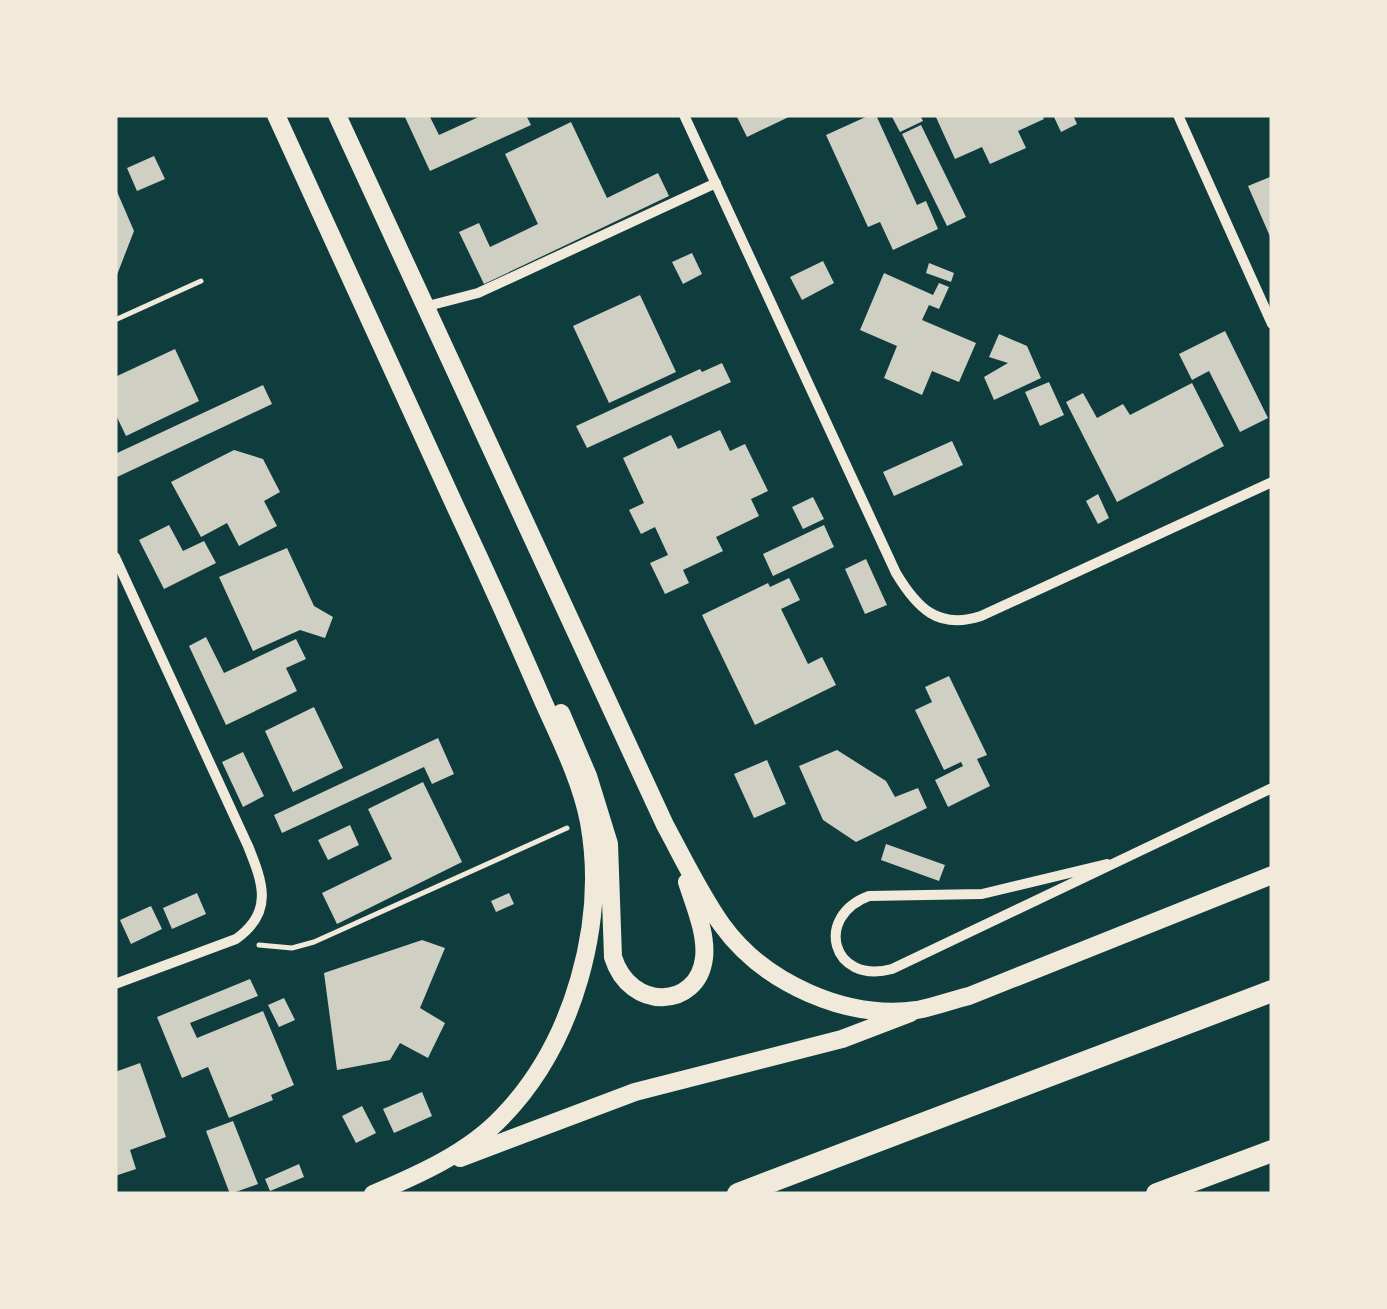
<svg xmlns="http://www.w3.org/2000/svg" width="1387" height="1309" viewBox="0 0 1387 1309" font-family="'PT Sans Narrow',sans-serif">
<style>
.building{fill:#cfcfc3}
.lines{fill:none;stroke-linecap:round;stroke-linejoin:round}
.path{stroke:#f1e9da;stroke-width:5}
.minor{stroke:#f1e9da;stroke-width:10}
.secondary{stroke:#f1e9da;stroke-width:18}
.motorway{stroke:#f1e9da;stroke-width:22}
</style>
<rect width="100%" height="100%" fill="#0f3d3e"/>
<path class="building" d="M404,115H429L439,135L483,115H526L531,125L430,171Z
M736,115H793L747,137Z
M870,115H876L917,205L926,201L938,229L893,250L880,222L868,227L826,135Z
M891,115H920L923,121L900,132Z
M935,115H1042L1044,119L1018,131L1026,148L990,164L982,147L955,159Z
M1058,115H1073L1077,124L1061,132L1054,117Z
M571,122L607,198L658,173L669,196L484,284L459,232L479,223L490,247L538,224L505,154Z
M921,125L966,217L947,226L902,134Z
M154,156L165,179L137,191L127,168Z
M1270,177L1272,181V241L1248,186Z
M115,187L134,231L115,280Z
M692,253L702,274L683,284L672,262Z
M823,261L834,283L802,300L790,277Z
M929,263L954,273L951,282L926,273Z
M884,273L933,295L939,283L949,287L939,309L929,305L922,320L976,343L959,382L932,371L922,395L884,378L897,346L860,330Z
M640,295L676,372L609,403L573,326Z
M1225,331L1268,418L1240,432L1209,371L1192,380L1179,354Z
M999,334L1027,346L1041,378L994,400L984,377L1008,363L989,357Z
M175,349L199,401L126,436L115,413V377Z
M722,363L731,382L587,448L576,426L700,369L702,372Z
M1049,382L1064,415L1040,426L1025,392Z
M1192,383L1224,446L1117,502L1066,402L1083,393L1097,418L1123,404L1130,415Z
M263,385L272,404L115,478V454Z
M720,430L730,451L745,444L768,491L751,499L759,516L716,537L723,551L683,570L689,583L665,594L650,563L668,555L655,527L641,534L629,510L644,503L623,458L671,435L678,449Z
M952,441L963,465L894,496L883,472Z
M234,450L263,459L280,492L264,501L277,526L239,546L227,523L201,537L171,482Z
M1098,494L1109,518L1098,524L1086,501Z
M813,497L824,519L803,529L792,507Z
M169,525L183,551L204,541L216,563L164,589L139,540Z
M824,525L834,547L773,576L763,554Z
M287,548L314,606L333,617L325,638L300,630L253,651L219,577Z
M866,559L887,605L865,614L845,569Z
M789,578L800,600L781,609L808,664L822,657L836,685L755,725L702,615L768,583L770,587Z
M206,637L224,673L296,639L306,659L286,668L297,691L226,725L189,646Z
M949,676L987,755L977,759L990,786L948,807L935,780L963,766L961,762L944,770L915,710L932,702L925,687Z
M314,707L343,768L293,792L265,731Z
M438,738L454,774L432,784L424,767L282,833L274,815Z
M837,750L886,781L895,797L918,788L927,808L856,842L823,820L799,766Z
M243,752L264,796L243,807L222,762Z
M767,760L786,804L754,818L734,774Z
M423,782L462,862L337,924L322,893L392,859L368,809Z
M350,825L359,845L328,860L318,840Z
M886,844L945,865L939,881L881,860Z
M197,893L206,914L172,929L163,908Z
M509,893L514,904L496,912L491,901Z
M151,906L162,929L131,944L120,920Z
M422,940L445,948L420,1008L445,1023L428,1058L400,1043L390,1060L337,1070L324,973Z
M250,979L258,996L190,1023L197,1038L263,1011L294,1085L271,1095L273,1100L229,1118L208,1067L182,1078L157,1017Z
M284,998L295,1020L279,1027L268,1005Z
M140,1063L166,1137L130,1150L136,1169L115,1176V1072Z
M422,1092L432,1116L394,1133L383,1109Z
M362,1106L376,1133L356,1143L342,1116Z
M233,1121L258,1184L230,1194L206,1131Z
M299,1164L304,1177L270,1191L265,1179Z"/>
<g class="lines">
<path class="path" d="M115,320L201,281
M259,945L292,948L314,942L567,828"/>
<path class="minor" d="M684,115L896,573C917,608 938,630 981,616L1272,482
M1178,115L1272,324
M424,307L478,293L716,183
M115,557L248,846C263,883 274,912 236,939L115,984
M1107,864L982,894L869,896C814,916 831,985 892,969L1272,788"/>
<path class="secondary" d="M276,115C336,246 396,377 456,508C486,572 515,636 543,701C560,739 581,780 589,822C607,922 574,1043 502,1117C468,1153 418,1175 373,1194
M337,115L665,825C683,858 700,894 722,925C764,983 846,1020 917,1010C934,1007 952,1000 969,996L1272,875
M561,713L588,776L609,844L613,957C630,1012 698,1009 704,958C707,934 694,904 687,882
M460,1158L635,1092L842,1039L910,1013"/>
<path class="motorway" d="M738,1194L1272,991
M1157,1194L1272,1151"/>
</g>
<rect width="1387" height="1309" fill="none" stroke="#f1e9da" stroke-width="235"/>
</svg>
